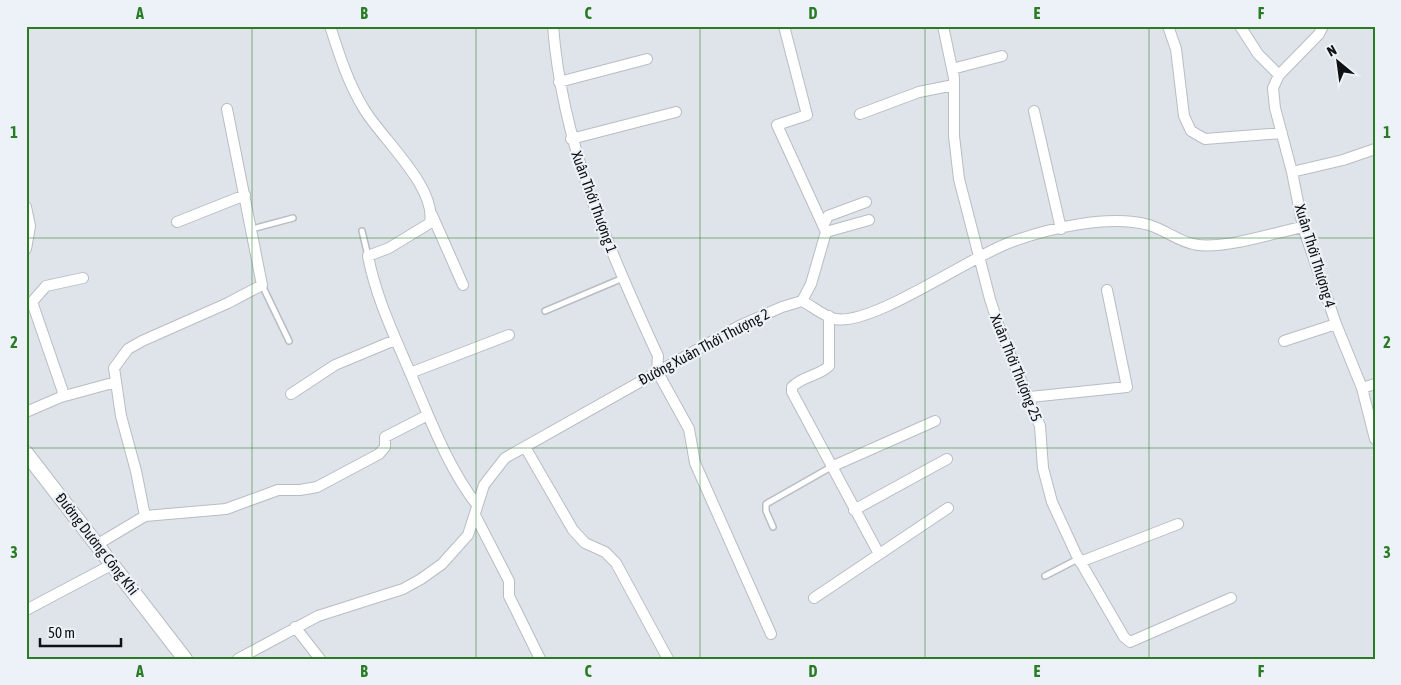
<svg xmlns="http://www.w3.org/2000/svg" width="1401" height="685" viewBox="0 0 1401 685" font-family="'Asap Condensed',sans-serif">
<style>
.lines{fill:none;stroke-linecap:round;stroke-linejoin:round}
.service-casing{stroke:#b8bdc3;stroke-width:8}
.minor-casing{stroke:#b8bdc3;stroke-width:12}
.secondary-casing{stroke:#b8bdc3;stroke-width:16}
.service{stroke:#fff;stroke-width:5}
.minor{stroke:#fff;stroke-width:10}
.secondary{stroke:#fff;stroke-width:14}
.grid{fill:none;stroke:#2a7b26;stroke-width:1;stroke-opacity:0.55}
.labels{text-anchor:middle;stroke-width:4.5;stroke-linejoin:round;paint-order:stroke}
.street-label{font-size:15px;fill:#0f1113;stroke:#ecf2f7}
.neatline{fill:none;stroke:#2a7b26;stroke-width:2}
.grid-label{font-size:16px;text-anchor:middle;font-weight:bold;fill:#2a7b26}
</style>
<rect width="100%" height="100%" fill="#dfe4ea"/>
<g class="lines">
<defs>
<path id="service" d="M252,229L293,218
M362,231L368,256
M262,285L289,341
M545,311L623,278
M773,527L766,511V504L831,467
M1045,576L1078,559"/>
<path id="minor" d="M330,26C339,54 348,83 364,109C381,138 437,187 430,223L389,248L368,256C377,303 399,345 417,389C434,429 450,470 477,505
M553,26C562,144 609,250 658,356L657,371
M784,26L807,115L777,125L826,232L811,284L802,301
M943,26L954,78V136L959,179L990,299L1000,330L1040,426L1043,468L1052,502L1076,554L1124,637L1130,642L1231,598
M1168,26L1176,49L1184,116L1191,131L1205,139L1282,133
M1240,26L1258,54L1279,75
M1323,26L1319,34L1279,75L1273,88L1275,108L1292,172L1303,227L1336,324L1362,388L1375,439
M952,69L1002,56
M559,82L647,59
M1034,111L1061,229
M860,114L919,92L954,85
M571,139L676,112
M1292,172L1343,160L1375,149
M26,207L30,226L26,249
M432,215L463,285
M177,222L245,195
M823,226L828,216L866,202
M826,232L869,220
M829,316V366C819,376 802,376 792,387V392L879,554
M1284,341L1336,324
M657,371L689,429L695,463L771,634
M410,373L509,335
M1362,388L1375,384
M291,394L335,365L395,340
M61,397L116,382
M1030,397L1127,387L1107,290
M26,412L61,397L63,392L32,302L46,286L83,278
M525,447L573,530L585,543L605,552L616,563L668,659
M831,467L935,421
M854,510L947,459
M475,515L509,581V596L540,659
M145,516L136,471L121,416L114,368L128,349L142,341L228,303L262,285L227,109
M98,544L145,516L226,509L278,490H300L317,487L379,454L385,447V437L428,415
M1080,562L1178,524
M814,598L948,508
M26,610L113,564
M295,627L320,659
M238,659L318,616L403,589L421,579L442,564L468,535L484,485L505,458L739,326L782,307L802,301C812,306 825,317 835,319C873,326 969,257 1011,242C1050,228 1109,214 1149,225C1166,230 1180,243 1198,245C1230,248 1272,233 1303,227"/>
<path id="secondary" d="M26,453L185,659"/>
</defs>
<use href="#service" class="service-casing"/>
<use href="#minor" class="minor-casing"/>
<use href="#secondary" class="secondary-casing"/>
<use href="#service" class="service"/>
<use href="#minor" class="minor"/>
<use href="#secondary" class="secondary"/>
</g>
<path class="grid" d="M252,26V659M476,26V659M700,26V659M925,26V659M1149,26V659M26,238H1375M26,448H1375"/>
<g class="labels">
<g class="street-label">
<text transform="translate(594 202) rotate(70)" y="5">Xuân Thới Thượng 1</text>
<text transform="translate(1315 256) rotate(73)" y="5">Xuân Thới Thượng 4</text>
<text transform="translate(704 347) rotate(-28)" y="5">Đường Xuân Thới Thượng 2</text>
<text transform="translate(1016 368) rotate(68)" y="5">Xuân Thới Thượng 25</text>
<text transform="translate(97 544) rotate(52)" y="5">Đường Dương Công Khi</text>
</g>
</g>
<rect width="1401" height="685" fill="none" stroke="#ecf2f7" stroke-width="55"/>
<g transform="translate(1338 62) rotate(331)" stroke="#ecf2f7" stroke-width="4" paint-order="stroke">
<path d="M0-4L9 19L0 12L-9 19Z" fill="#0f1113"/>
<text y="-8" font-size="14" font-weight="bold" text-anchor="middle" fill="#0f1113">N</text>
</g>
<path d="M40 638v8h81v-8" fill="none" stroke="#0f1113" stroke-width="2.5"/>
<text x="48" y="638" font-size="15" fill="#0f1113" stroke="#ecf2f7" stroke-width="4" paint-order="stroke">50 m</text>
<rect x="28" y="28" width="1346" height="630" class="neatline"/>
<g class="grid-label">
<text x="140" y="19">A</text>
<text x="364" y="19">B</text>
<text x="588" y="19">C</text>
<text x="813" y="19">D</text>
<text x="1037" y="19">E</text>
<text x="1261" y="19">F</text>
<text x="14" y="138">1</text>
<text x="1387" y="138">1</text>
<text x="14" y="348">2</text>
<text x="1387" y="348">2</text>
<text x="14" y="558">3</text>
<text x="1387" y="558">3</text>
<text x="140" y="677">A</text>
<text x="364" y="677">B</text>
<text x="588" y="677">C</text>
<text x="813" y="677">D</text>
<text x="1037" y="677">E</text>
<text x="1261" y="677">F</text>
</g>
</svg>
